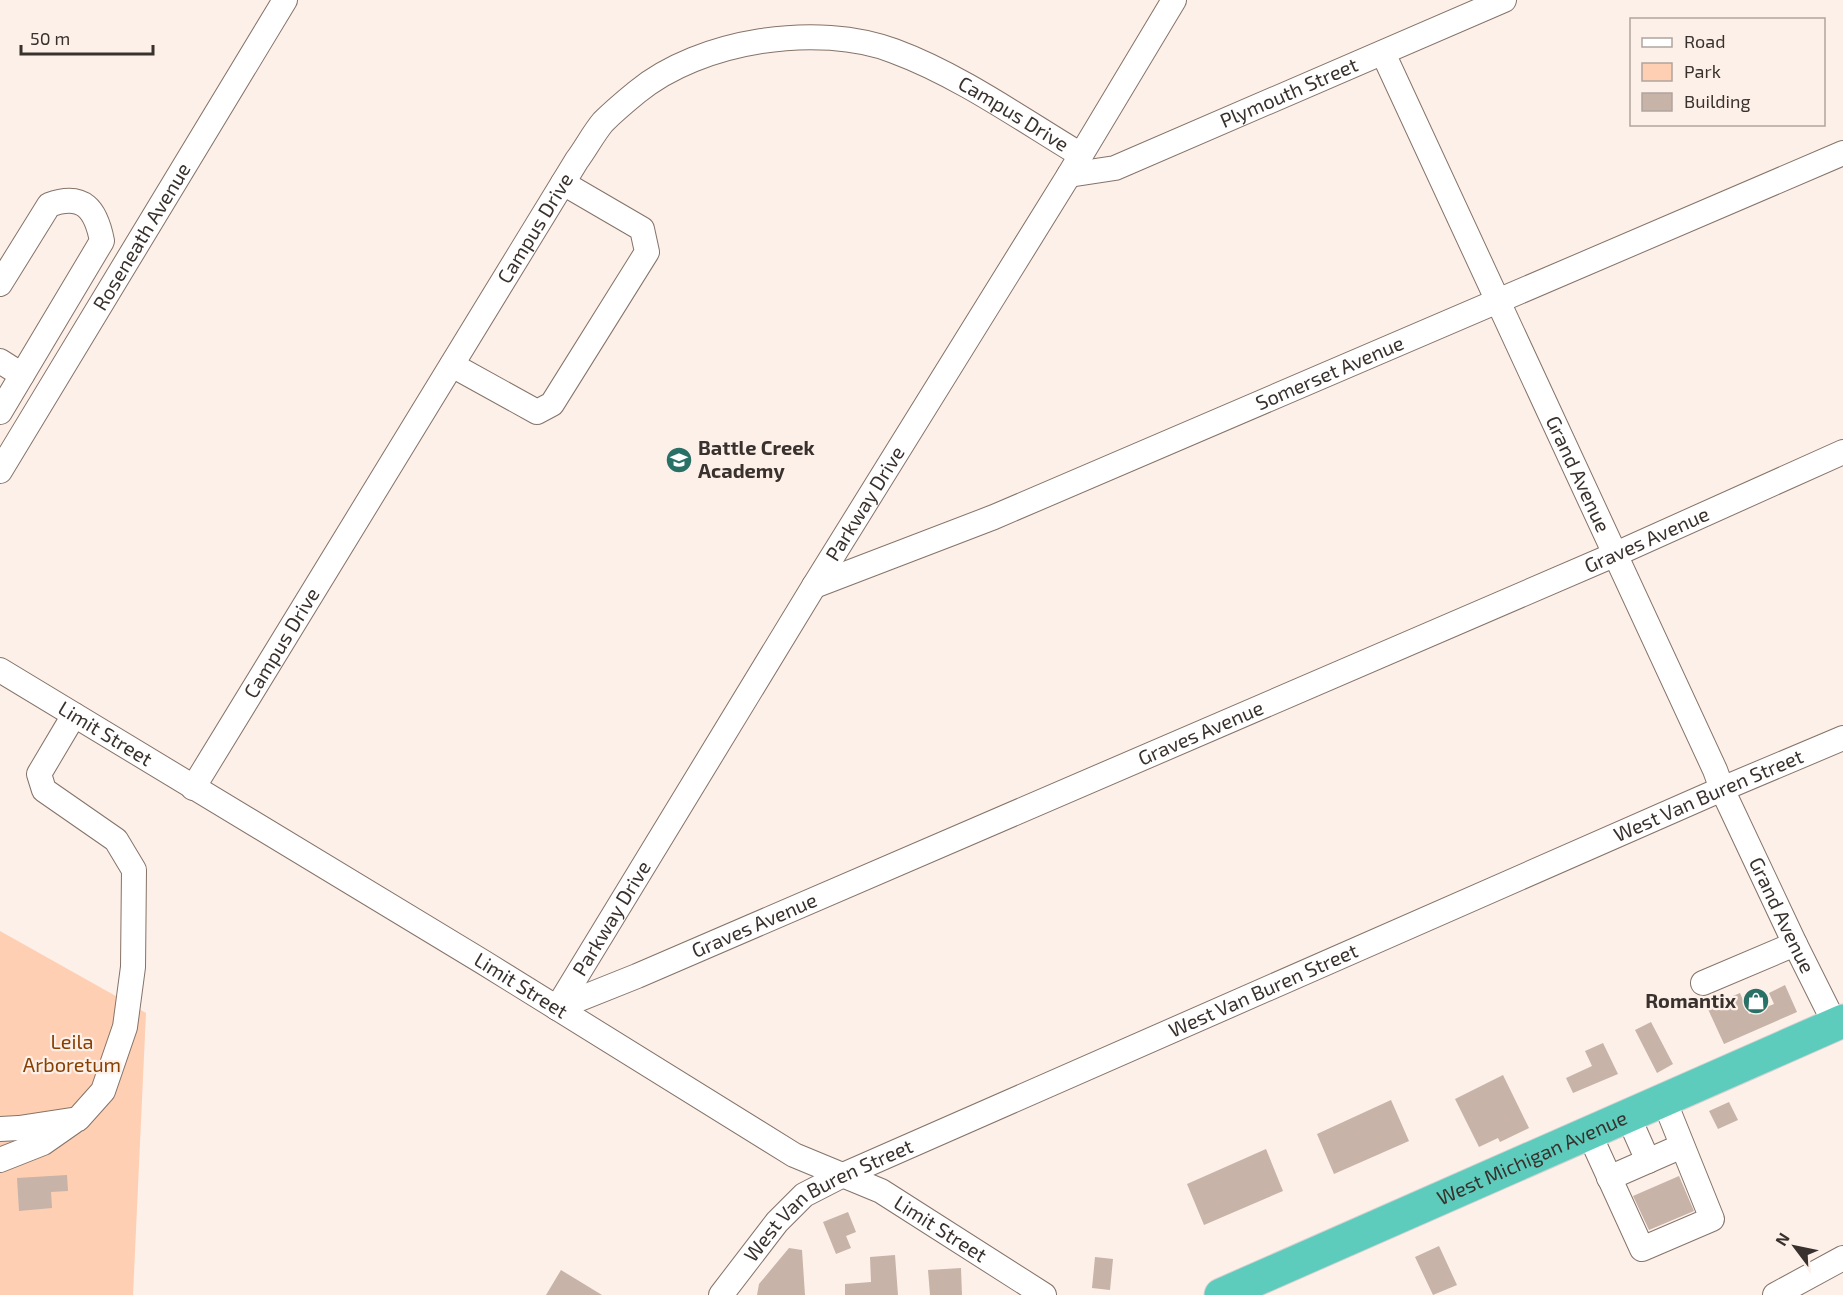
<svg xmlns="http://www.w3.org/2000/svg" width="1843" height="1295" viewBox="0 0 1843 1295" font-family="'Exo 2',sans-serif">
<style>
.green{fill:#ffcfb3}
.building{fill:#c7b3a7}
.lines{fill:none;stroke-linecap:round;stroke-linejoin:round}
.minor-casing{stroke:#857368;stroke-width:26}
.highway-casing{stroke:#d3d2d1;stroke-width:35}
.minor{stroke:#fff;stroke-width:24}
.highway{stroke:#5dccbc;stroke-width:33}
.labels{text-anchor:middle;stroke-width:4.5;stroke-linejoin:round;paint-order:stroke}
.street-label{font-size:20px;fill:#39312d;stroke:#fdf0e9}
.poi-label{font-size:20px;font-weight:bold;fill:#39312d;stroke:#fdf0e9;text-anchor:start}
.park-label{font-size:20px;fill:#874002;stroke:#fdf0e9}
</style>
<rect width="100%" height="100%" fill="#fdf0e9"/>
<path class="green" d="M0,931L146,1013L133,1295H0Z"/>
<path class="building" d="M1785,985L1797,1012L1724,1044L1707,1007L1740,993L1749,1014L1774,1004L1769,993Z
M1651,1022L1673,1064L1657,1073L1635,1030Z
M1603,1043L1618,1074L1573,1093L1566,1078L1592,1066L1585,1051Z
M1503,1075L1529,1128L1500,1142L1498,1138L1479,1147L1455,1099Z
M1391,1100L1409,1141L1334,1174L1317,1134Z
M1729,1102L1738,1120L1718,1129L1709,1111Z
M1266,1149L1283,1191L1204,1225L1187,1184Z
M67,1175L68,1191L51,1192L52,1208L19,1211L17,1178Z
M1679,1176L1694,1211L1649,1230L1633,1196Z
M848,1212L856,1232L846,1236L851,1248L836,1254L823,1222Z
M1439,1246L1457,1285L1433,1295L1415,1257Z
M789,1248L802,1250L805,1295H757L759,1284Z
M895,1255L898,1295H845V1284L871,1282L870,1257Z
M1095,1257L1113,1259L1110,1290L1092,1288Z
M961,1268L962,1295H930L928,1270Z
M561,1270L602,1295H546Z"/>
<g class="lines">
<defs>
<g id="minor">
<path id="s1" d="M1383,53L1715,770L1722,789L1795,944L1835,1024"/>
<path id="s2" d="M1069,175L1115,168L1504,0"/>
<path d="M0,284L49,205C84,192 96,210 102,241L0,412"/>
<path d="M0,361L22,375"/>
<path d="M452,365L537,412L552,404L647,252L642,229L563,183"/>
<path id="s3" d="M0,471L285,0"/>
<path id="s4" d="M814,586L994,517L1843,153"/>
<path id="s5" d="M0,670L483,962L794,1155L881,1191L1044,1295"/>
<path id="s6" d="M193,788L577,160C586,148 593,134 603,122C613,112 626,101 637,92C700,40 818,22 894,51C959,75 1021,119 1081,155"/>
<path d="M1703,983L1795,944"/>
<path id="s7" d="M557,1008L637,976L1616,554L1843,452"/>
<path id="s8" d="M557,1008L814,586L1069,175L1174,0"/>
<path d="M1628,1116L1648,1161"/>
<path d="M0,1129L19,1128L78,1119L103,1091L125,1027L133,967L134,870L116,840L44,790L39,774L74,715"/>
<path d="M1589,1133L1642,1249L1712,1219L1664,1100"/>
<path d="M0,1160L43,1143L73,1122"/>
<path d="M1609,1178L1682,1146"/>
<path id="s9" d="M721,1295L777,1222L804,1195L841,1176L1722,789L1843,738"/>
<path d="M1775,1295L1843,1258"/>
</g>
<g id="highway">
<path id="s10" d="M1221,1295L1843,1021"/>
</g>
</defs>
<use href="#minor" class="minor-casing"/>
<use href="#highway" class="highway-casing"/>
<use href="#minor" class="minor"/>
<use href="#highway" class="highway"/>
</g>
<defs>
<symbol id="school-disc" viewBox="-11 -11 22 22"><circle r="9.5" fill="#297066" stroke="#fdf0e9"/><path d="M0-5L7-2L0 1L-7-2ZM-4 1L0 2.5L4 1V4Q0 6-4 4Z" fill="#fff"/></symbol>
<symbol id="shop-disc" viewBox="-11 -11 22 22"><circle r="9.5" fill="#297066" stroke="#fdf0e9"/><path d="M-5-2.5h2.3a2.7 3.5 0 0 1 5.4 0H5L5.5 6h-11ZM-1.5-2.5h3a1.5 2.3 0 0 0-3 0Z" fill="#fff"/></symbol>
</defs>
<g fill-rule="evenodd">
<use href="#school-disc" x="664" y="445" width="30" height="30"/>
<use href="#shop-disc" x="1741" y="986" width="30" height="30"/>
</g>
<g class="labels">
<g class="street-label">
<text dy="7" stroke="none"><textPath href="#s2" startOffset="236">Plymouth Street</textPath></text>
<text dy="7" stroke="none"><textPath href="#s6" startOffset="1233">Campus Drive</textPath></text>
<text dy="7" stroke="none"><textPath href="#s6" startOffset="656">Campus Drive</textPath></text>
<text dy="7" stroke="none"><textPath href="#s3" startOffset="274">Roseneath Avenue</textPath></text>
<text dy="7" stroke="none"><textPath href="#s4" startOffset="558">Somerset Avenue</textPath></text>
<text dy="7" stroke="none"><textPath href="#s1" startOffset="464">Grand Avenue</textPath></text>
<text dy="7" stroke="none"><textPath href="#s8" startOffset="591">Parkway Drive</textPath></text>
<text dy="7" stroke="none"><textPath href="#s7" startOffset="1186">Graves Avenue</textPath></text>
<text dy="7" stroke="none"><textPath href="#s6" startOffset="170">Campus Drive</textPath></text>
<text dy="7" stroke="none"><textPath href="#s7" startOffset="700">Graves Avenue</textPath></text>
<text dy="7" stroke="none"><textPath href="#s5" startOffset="123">Limit Street</textPath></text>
<text dy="7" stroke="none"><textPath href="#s9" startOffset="1119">West Van Buren Street</textPath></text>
<text dy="7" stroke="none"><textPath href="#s1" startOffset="950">Grand Avenue</textPath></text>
<text dy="7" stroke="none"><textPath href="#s8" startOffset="105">Parkway Drive</textPath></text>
<text dy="7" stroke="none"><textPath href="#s7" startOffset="214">Graves Avenue</textPath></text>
<text dy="7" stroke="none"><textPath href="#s5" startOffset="609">Limit Street</textPath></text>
<text dy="7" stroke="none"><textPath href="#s9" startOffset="633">West Van Buren Street</textPath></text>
<text dy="7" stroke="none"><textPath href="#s10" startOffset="340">West Michigan Avenue</textPath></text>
<text dy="7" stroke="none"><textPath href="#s9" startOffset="147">West Van Buren Street</textPath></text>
<text dy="7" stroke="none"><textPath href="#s5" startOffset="1095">Limit Street</textPath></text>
</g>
<g class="poi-label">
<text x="698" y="455">Battle Creek<tspan x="698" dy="23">Academy</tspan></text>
<text x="1736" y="1008" text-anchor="end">Romantix</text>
</g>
<g class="park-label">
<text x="72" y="1049">Leila<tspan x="72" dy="23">Arboretum</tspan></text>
</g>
</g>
<rect x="1630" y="18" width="195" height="108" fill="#fdf0e9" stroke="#afa49e" stroke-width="1.5"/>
<rect x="1642" y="38" width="30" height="9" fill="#ffffff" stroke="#afa49e" stroke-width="1.5"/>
<text x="1684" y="48" font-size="18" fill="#39312d">Road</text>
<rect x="1642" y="63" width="30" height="18" fill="#ffcfb3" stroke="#afa49e" stroke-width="1.5"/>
<text x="1684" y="78" font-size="18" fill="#39312d">Park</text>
<rect x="1642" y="93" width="30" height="18" fill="#c7b3a7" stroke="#afa49e" stroke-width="1.5"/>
<text x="1684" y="108" font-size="18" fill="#39312d">Building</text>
<g transform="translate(1795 1247) rotate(302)" stroke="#fdf0e9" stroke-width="4.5" paint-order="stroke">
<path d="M0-4.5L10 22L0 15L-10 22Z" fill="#39312d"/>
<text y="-9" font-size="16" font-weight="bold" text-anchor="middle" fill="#39312d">N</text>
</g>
<path d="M21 45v9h132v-9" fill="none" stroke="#39312d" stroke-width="3"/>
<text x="30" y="45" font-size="18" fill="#39312d" stroke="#fdf0e9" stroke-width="4.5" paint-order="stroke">50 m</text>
</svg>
